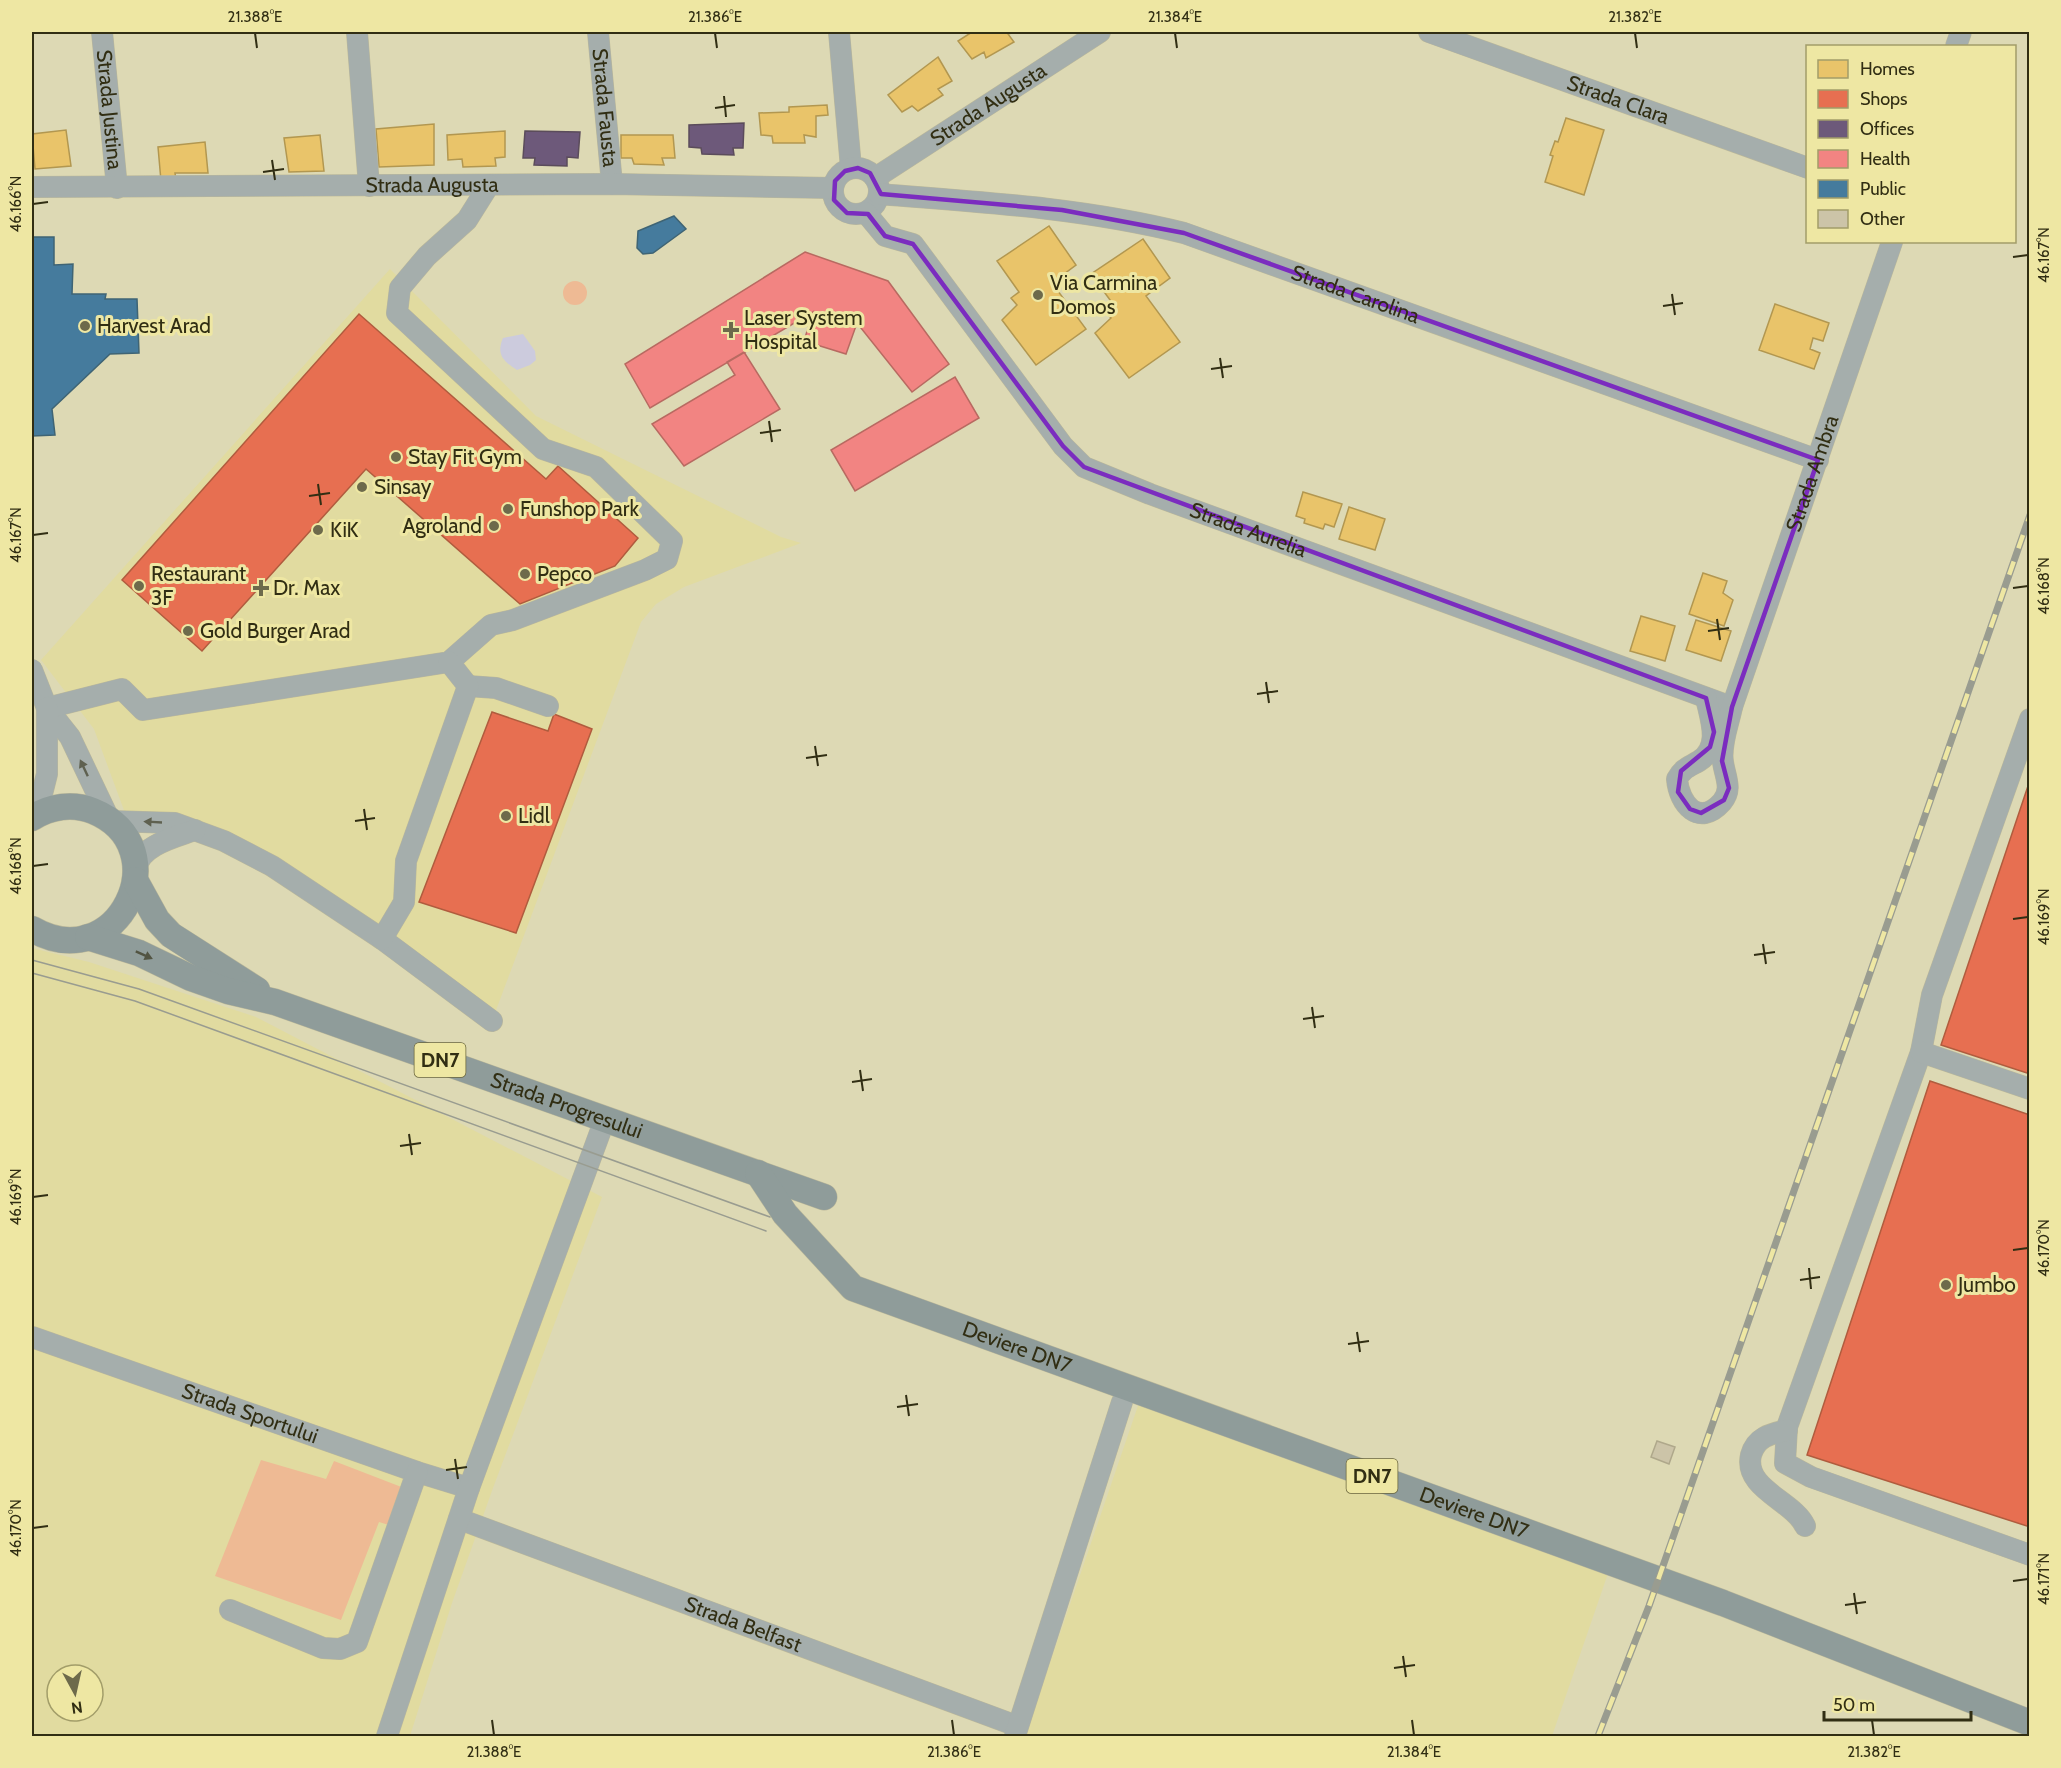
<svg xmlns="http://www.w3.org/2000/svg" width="2061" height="1768" viewBox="0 0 2061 1768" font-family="Cabin,sans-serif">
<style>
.built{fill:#e1dba0;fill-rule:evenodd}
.green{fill:#eeba94}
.water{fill:#cccbdd}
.homes{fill:#e9c46a;stroke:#b29750;stroke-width:1.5}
.shops{fill:#e76f51;stroke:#b05c3e;stroke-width:1.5}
.offices{fill:#6d597a;stroke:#5b4c5b;stroke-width:1.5}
.health{fill:#f28482;stroke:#b86a61;stroke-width:1.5}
.public{fill:#457b9d;stroke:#3f6474;stroke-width:1.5}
.building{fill:#ccc4a8;stroke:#afa88b;stroke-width:1.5}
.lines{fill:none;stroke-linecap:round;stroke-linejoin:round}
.minor-casing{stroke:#bbb89a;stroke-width:22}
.major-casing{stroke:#bbb89a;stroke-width:27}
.minor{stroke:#a5aeac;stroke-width:21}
.major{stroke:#8f9c9a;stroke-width:26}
.tram{stroke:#999c90;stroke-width:1.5}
.rail-casing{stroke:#999c90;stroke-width:7}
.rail{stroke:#eee7a3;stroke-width:4.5;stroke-dasharray:14;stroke-linecap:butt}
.oneway{fill:#5f6150}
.oneway2{fill:#525442}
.marked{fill:none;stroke:#7b2cbf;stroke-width:4.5;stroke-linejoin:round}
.ticks{fill:none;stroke:#312e13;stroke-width:2}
.poi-dot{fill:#6d6a4b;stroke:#eee7a3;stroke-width:2}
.labels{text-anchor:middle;stroke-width:6;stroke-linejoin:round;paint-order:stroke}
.shield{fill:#eee7a3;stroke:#6a663e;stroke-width:1.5}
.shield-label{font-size:20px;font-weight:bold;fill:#312e13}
.street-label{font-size:21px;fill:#312e13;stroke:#eee7a3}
.poi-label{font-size:21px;fill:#312e13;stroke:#eee7a3;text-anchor:start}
.neatline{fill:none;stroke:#312e13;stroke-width:2}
.ticks-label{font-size:15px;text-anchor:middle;fill:#312e13}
</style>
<rect width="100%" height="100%" fill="#ddd9b4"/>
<path class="built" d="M390,269L536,416L781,537L801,543L684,587L656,604L641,622L492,1021L240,851L128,821L94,729L41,660Z
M32,948L89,962L256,1017L602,1197L493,1488L452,1603L410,1736H32ZM57,1675H93V1711H57Z
M1141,1397L1614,1556L1552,1736H1025Z"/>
<path class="green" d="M563 293a12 12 0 1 1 24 0a12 12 0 1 1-24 0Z
M261,1460L326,1479L334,1461L404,1488L392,1526L379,1522L341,1620L215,1576Z"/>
<path class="water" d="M523,334L535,351L536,360L530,365L517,370C503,361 496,354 503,338Z"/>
<path class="homes" d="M972,32H1015L1008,34L1014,42L986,58L984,52L972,59L958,41Z
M938,57L952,81L938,89L943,95L918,111L912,106L902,112L888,95Z
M827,105L828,115L816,116V137L804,135L805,143H773L772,136L761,135L759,113L789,112V107Z
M1566,118L1604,130L1584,195L1545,182L1553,156L1550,155L1555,141L1558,142Z
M434,124V165L379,167L376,129Z
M66,130L71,166L35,169L32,134Z
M505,131V157L495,158L496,166L463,167L462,159L448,160L447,135Z
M320,135L324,171L289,172L284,138Z
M621,135H673L675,158H662L664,165L634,164L632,158H621Z
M205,142L208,173H175L176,180L161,181L158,147Z
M1049,226L1076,265L1052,283L1086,329L1036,365L1002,320L1017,305L1011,298L1019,292L997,261Z
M1143,239L1170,278L1146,296L1180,342L1129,378L1095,333L1111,318L1105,311L1113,304L1091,274Z
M1775,304L1829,323L1823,341L1813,338L1810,349L1820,353L1814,369L1759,350Z
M1303,492L1342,504L1334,527L1325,524L1323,529L1304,523L1305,519L1296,516Z
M1349,507L1385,519L1375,550L1339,539Z
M1703,573L1727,581L1723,593L1733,600L1724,626L1689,614Z
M1641,616L1675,626L1665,661L1630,651Z
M1696,620L1731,631L1721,661L1686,650Z"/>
<path class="shops" d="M359,314L546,479L558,466L638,538L615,566L520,604L366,469L202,651L122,580Z
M492,712L548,731L554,714L592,729L516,933L419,902Z
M2030,780V1074L1941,1045Z
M1930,1081L2030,1115V1527L1807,1455Z"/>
<path class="offices" d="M744,123L743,148H733L734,155L702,154L701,148L689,147V125Z
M525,131L580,132L578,158L567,157V166L534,165L535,158H523Z"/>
<path class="health" d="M805,252L888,281L949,364L912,392L857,323L846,354L804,341L813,312L650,408L625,364Z
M744,352L780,409L684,466L652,424L735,375L727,362Z
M955,377L979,418L855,491L831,450Z"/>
<path class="public" d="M674,216L686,229L653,253L643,254L637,248L638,231Z
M32,237H54V265L73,264L72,294H106L105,299H137L139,353L110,354L52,409L55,435L32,436Z"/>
<path class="building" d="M1657,1441L1675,1447L1669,1464L1651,1457Z"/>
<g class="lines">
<defs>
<g id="minor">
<path id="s1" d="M102,32L117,188"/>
<path d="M357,32L369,186"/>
<path id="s2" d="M598,32L612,184"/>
<path d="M839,32L851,168"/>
<path id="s3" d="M1429,32L1808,168"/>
<path d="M1956,46L1961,32"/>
<circle cx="856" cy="191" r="23"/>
<path id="s4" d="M875,178L1100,32"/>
<path id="s5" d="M32,187L612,184L833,188"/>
<path id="s6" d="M879,194C982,202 1084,208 1184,233L1818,460"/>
<path id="s7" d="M866,213L885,236L913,244L1063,446L1084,467L1150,494L1732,707"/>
<path d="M32,670L47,708L70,737L110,821L175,823L224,841L272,866L382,939L492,1021"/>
<path d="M468,686L496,688L548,706"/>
<path id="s8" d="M1706,698C1710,718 1722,747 1699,761C1689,767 1683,768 1677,779C1679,804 1699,828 1722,802C1733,789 1725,777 1723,762C1720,745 1729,723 1732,707L1892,242"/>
<path d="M47,708L122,689L143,710L449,662L491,625L513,620L645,570L667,559L672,541L596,467L543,449L397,313L400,288L427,256L467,220L489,185"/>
<path d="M2030,719L1932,995L1921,1052L1787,1427L1785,1463L1811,1477L2030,1555"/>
<path d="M37,814L47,774V708"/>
<path d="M136,869C140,845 176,837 195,830"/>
<path d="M382,939L404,902L406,861L468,686L449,662"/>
<path d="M1921,1052L2030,1089"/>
<path id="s9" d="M32,1337L417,1472L469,1488"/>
<path d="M1787,1430C1770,1434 1756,1437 1751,1455C1743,1489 1794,1501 1805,1526"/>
<path id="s10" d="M459,1519L1017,1726"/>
<path d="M230,1610L323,1648L340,1649L357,1642L417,1472"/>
<path d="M387,1736L469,1488L605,1119"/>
<path d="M1015,1736L1122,1402"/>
</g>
<g id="major">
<path d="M32,818C50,806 73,803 93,811C181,847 118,979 32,929"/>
<path d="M135,880L157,920L171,935L257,990"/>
<path id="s11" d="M88,937L139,953L191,978L228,991L275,1002L824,1197"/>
<path id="s12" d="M758,1173L785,1214L853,1288L1723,1603L2030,1723"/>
</g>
</defs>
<use href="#minor" class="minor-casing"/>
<use href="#major" class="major-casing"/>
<use href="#minor" class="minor"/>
<use href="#major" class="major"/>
<path class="tram" d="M32,960L139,989L770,1217
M32,973L135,1001L766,1231"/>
<defs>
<path id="rail" d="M1598,1736L1649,1606L2030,515"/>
</defs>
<use href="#rail" class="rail-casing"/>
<use href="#rail" class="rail"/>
</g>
<defs><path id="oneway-solid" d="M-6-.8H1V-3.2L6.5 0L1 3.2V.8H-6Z" transform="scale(1.5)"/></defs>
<g class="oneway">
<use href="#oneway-solid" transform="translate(84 768) rotate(-115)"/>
<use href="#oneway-solid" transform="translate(153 822) rotate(-177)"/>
</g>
<use class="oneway2" href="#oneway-solid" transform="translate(144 955) rotate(24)"/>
<path class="marked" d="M858,168L870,173L881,194L1062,210L1184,233L1818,460L1732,707L1722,761L1729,788L1724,800L1701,813L1690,809L1678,792L1681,771L1710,747L1714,732L1706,698L1084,467L1063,446L913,244L885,236L868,214L847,213L834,200L835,181L845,171Z"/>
<path class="ticks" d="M255,33L257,48M715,33L717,48M1175,33L1177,48M1635,33L1637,48M724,96L726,117M715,108L735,105M272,160L275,180M263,172L284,169M33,204L48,202M2013,257L2028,255M1672,294L1675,315M1663,306L1683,303M1220,358L1223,378M1211,369L1232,366M769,421L772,442M760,433L781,430M318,484L321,505M309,496L330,493M33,535L48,533M2013,588L2028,586M1717,619L1720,640M1708,631L1729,628M1266,682L1269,703M1257,694L1278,691M815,746L818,766M806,758L827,755M364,809L367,830M355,821L375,818M33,866L48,864M2013,919L2028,917M1763,944L1766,964M1754,955L1775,952M1312,1007L1315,1028M1303,1019L1324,1016M860,1070L863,1091M852,1082L872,1079M409,1134L412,1155M400,1146L421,1143M33,1197L48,1195M2013,1250L2028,1248M1809,1268L1811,1289M1800,1280L1820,1277M1357,1332L1360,1352M1348,1344L1369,1341M906,1395L909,1416M897,1407L918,1404M455,1459L458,1479M446,1470L467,1467M33,1528L48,1526M2013,1581L2028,1579M1854,1593L1857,1614M1845,1605L1866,1602M1403,1656L1406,1677M1394,1668L1415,1665M492,1720L494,1735M952,1720L954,1735M1412,1720L1414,1735M1872,1720L1874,1735"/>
<g class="poi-dot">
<circle cx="1038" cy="295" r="6"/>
<circle cx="85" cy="326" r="6"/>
<path d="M728 321h6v6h6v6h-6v6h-6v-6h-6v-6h6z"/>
<circle cx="396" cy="457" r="6"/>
<circle cx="362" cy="487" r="6"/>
<circle cx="508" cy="509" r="6"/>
<circle cx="494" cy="526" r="6"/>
<circle cx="318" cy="530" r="6"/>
<circle cx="525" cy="574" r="6"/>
<circle cx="139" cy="586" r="6"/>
<path d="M258 579h6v6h6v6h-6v6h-6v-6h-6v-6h6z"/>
<circle cx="188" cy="631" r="6"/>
<circle cx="506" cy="816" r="6"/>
<circle cx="1946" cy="1285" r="6"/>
</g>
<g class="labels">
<g class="shield">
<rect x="414.5" y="1043" width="51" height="34" rx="4.5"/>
<rect x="1346.5" y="1459" width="51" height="34" rx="4.5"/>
</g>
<g class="shield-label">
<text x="440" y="1067">DN7</text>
<text x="1372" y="1483">DN7</text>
</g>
<g class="street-label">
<text dy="7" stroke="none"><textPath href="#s3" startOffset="201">Strada Clara</textPath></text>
<text dy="7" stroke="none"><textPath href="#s4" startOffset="135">Strada Augusta</textPath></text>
<text dy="7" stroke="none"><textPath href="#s2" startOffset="76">Strada Fausta</textPath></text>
<text dy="7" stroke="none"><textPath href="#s1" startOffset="78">Strada Justina</textPath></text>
<text dy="7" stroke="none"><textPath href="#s5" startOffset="400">Strada Augusta</textPath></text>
<text dy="7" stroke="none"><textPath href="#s6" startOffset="490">Strada Carolina</textPath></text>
<text dy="7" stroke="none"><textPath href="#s8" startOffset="512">Strada Ambra</textPath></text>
<text dy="7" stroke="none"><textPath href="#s7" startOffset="516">Strada Aurelia</textPath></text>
<text dy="7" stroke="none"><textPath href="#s11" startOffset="508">Strada Progresului</textPath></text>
<text dy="7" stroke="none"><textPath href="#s12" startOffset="324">Deviere DN7</textPath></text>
<text dy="7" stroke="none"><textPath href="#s9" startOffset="231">Strada Sportului</textPath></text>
<text dy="7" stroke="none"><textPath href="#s12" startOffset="810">Deviere DN7</textPath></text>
<text dy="7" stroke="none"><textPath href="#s10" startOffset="303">Strada Belfast</textPath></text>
</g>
<g class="poi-label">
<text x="1050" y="290">Via Carmina<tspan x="1050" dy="24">Domos</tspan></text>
<text x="744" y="325">Laser System<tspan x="744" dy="24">Hospital</tspan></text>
<text x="97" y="333">Harvest Arad</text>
<text x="408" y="464">Stay Fit Gym</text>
<text x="374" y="494">Sinsay</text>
<text x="520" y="516">Funshop Park</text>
<text x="482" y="533" text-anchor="end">Agroland</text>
<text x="330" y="537">KiK</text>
<text x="151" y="581">Restaurant<tspan x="151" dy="24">3F</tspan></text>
<text x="537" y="581">Pepco</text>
<text x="273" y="595">Dr. Max</text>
<text x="200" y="638">Gold Burger Arad</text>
<text x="518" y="823">Lidl</text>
<text x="1958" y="1292">Jumbo</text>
</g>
</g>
<rect width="2061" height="1768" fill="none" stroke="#eee7a3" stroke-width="66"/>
<rect x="1806" y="45" width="210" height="198" fill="#eee7a3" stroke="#a29d69" stroke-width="1.5"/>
<rect x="1818" y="60" width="30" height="18" fill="#e9c46a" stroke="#a29d69" stroke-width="1.5"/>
<text x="1860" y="75" font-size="18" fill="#312e13">Homes</text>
<rect x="1818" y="90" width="30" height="18" fill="#e76f51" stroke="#a29d69" stroke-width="1.5"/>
<text x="1860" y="105" font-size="18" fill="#312e13">Shops</text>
<rect x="1818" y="120" width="30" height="18" fill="#6d597a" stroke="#a29d69" stroke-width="1.5"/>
<text x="1860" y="135" font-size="18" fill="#312e13">Offices</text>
<rect x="1818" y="150" width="30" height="18" fill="#f28482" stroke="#a29d69" stroke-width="1.5"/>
<text x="1860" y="165" font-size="18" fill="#312e13">Health</text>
<rect x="1818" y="180" width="30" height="18" fill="#457b9d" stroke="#a29d69" stroke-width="1.5"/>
<text x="1860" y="195" font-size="18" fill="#312e13">Public</text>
<rect x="1818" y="210" width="30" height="18" fill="#ccc4a8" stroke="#a29d69" stroke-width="1.5"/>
<text x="1860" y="225" font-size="18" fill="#312e13">Other</text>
<g transform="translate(75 1693) rotate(172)"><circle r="28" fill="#eee7a3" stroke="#a29d69" stroke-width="1.5"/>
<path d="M0-4.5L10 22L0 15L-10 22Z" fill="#6d6a4b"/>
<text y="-9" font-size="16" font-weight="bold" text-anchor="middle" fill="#312e13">N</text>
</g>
<path d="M1824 1711v9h147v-9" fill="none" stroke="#312e13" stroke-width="3"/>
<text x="1833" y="1711" font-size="18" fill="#312e13" stroke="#eee7a3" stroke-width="4.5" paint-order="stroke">50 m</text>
<rect x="33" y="33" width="1995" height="1702" class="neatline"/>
<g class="ticks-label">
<text x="255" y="22">21.388°E</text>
<text x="715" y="22">21.386°E</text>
<text x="1175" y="22">21.384°E</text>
<text x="1635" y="22">21.382°E</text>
<text transform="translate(16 204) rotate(-90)" y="5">46.166°N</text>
<text transform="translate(2044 255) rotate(-90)" y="5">46.167°N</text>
<text transform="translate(16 535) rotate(-90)" y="5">46.167°N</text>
<text transform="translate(2044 586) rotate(-90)" y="5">46.168°N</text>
<text transform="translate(16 866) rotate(-90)" y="5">46.168°N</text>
<text transform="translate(2044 917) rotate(-90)" y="5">46.169°N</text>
<text transform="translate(16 1197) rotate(-90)" y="5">46.169°N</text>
<text transform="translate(2044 1248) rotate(-90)" y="5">46.170°N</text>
<text transform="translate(16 1528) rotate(-90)" y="5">46.170°N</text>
<text transform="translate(2044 1579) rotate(-90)" y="5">46.171°N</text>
<text x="494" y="1757">21.388°E</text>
<text x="954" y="1757">21.386°E</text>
<text x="1414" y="1757">21.384°E</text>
<text x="1874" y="1757">21.382°E</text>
</g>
</svg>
